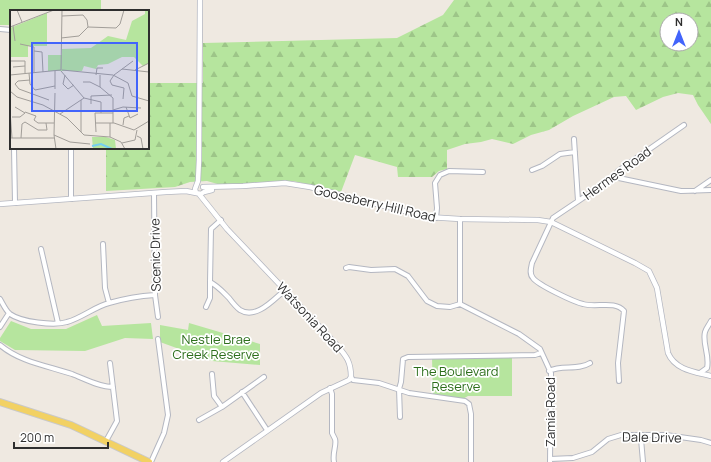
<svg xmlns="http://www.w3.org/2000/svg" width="711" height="462" viewBox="0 0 711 462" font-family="Manrope,sans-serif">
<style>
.forest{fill:url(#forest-firs);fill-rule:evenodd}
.park{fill:#b6e59e}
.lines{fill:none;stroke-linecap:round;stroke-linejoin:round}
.minor-casing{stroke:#b4b7c1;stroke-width:6}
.tertiary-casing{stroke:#b4b7c1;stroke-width:6}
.primary-casing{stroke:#c9c9c9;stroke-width:8}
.minor{stroke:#fff;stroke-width:4}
.tertiary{stroke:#fff;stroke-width:4.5}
.primary{stroke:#f2d163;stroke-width:6}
.labels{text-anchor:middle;stroke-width:3.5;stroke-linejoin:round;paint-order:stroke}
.street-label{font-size:13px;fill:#2e2e2e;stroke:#fff}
.park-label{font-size:13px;fill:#2c6e1b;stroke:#fff}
.inset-river{fill:none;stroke:#75cff0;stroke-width:2}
.inset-road{fill:none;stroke:#a29e99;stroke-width:1}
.view{fill:#4264fb;fill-opacity:0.15;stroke:#4264fb;stroke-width:2}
.inset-edge{fill:none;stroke:#2e2e2e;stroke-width:2}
</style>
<defs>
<pattern id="forest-firs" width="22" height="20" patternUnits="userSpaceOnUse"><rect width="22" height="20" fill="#b6e59e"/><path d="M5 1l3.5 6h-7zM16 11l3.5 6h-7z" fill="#9dc588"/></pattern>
</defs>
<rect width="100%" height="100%" fill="#efe9e1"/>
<path class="forest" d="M454,0H711V124L698,105L693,95L678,93L663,97L636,110L626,96L614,97L573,116L549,130L531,135L513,144L492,139L481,142L465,144L447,150V169L439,171L432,177H398L397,167L355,155L341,192L293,181L221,185L207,181L190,182L175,187L106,191V148H148V83H203V43L397,38L443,15ZM667,20H691V44H667Z"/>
<path class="park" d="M0,0H101V11H11V25H0Z
M97,315L102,326L151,323L153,339L125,338L85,351L15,350L0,341V338L11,321L31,329H66Z
M189,323L260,344V365L212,361L160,342V325L188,330Z
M512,355V396H468L461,400L433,397L432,357Z"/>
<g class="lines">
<defs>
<path id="minor" d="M0,29L11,30
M574,139L578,201
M14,148L15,203
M71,148V199
M532,170L542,166L560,154L575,152
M614,177L681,191L711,190
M695,191L711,180
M154,193L155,295L158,317
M436,218L437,208L435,183L440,175L449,171L483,172
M460,219V304L519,334L540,349L551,373L550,462
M221,220L211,229L210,282C218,286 223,292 229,298C232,302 236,307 240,310C256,320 274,299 285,290
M103,244L105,288L109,303
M41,249L58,323
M346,268L349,267L371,270L395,269L408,276L427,301L437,306L450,307L460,304
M0,299C3,304 6,311 10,314C21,322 54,326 67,322C82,318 94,307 109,303C123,299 140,296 155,295
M206,307L210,298V282
M0,327L9,313
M0,345C20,362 48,366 72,374C85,379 99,387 113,387
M549,371C562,364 577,371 590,363
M700,373L707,368C710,356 702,343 705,332C706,328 709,325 711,321
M212,374L214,396L222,407
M351,377L353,380L379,383L409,393L465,401L469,404L471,414V462
M619,381L618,363L624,311C615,300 596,308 583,304C574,302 538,285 533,278C529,274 531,268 532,263L553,218L614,177L618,171L684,125
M330,388L332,394V433C333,435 334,437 335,439C337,445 332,453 334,462
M242,392L267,430
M400,417L399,389L401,382L403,359L408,357L535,355L541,353
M199,420L222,407L264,377
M638,435L641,439L643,462
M106,441L117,421L110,363
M550,459L573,458L592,452L608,439L621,435H666L701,440L711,443
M151,462L164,433L168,415L158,339"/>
<path id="tertiary" d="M203,187L243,186L285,183L310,187L428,217L460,219L538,220L551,222L635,263L649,271L657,288L668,353C675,370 695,372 711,376
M196,193L195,189L198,181L199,160L200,0
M199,194L227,229L336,344C346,356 351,361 351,377L349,380L321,393L311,400L223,462
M0,204L166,192L186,191L201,194L204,192L212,190"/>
<path id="primary" d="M0,402L71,425L149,462"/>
</defs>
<use href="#minor" class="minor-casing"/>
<use href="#tertiary" class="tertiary-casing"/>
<use href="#primary" class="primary-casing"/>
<use href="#minor" class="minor"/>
<use href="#tertiary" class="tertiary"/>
<use href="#primary" class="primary"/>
</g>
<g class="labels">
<g class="street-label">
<text transform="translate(617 173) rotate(-36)" y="5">Hermes Road</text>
<text transform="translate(375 203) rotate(13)" y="5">Gooseberry Hill Road</text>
<text transform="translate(155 255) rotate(-91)" y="5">Scenic Drive</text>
<text transform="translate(310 317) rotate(47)" y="5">Watsonia Road</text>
<text transform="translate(550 412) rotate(-90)" y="5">Zamia Road</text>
<text transform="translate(652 437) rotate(1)" y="5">Dale Drive</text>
</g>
<g class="park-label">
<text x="216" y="344">Nestle Brae<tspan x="216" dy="15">Creek Reserve</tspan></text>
<text x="456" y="376">The Boulevard<tspan x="456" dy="15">Reserve</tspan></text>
</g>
</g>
<g transform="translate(10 10)">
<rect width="139" height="139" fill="#efe9e1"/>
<path d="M135,0H139V53L133,56L124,47H112L98,54L88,55L86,59L74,56L72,61H38V45H52V39L81,38L98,26L116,30L122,11L135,4Z" fill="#b6e59e"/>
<path d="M37,3V36H18V47H0V18ZM82,127H96L105,130L106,139H83Z" fill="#b6e59e"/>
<path class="inset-river" d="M82,136L91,134L102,139"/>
<path class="inset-road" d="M7,0L12,12M52,6L73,5L77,10L78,17M3,16L5,31M0,17L44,0M51,28L69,26L78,17L106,18L110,14L114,0M10,34L24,37V63M24,41L32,42L33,62M0,51H15V63M3,57L15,56M112,59L139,62M51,60L52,0M52,60L103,65L118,73L122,86L139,91M125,60L139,53M45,61V79M19,63L20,74L25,80L45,76M0,65L51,60M55,65L53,74L58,79L64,75M86,65L87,58H93M90,65V77L103,88V113M20,70L8,71L5,74L9,79L39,90M73,72H80L90,77M0,81L7,87L33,95L57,108L74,125L100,127L111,132L115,139M45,83L44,125L46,139M74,88L91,92V103M113,89L114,78L102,75L100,71L104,65L123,51M71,90V122M81,94V86L102,85M116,97L120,108L128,104M103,100L113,97L131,98M0,101L2,128M15,102L26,106L24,110L28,113H44M50,104L74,88L51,61M2,107H10L15,103L5,97M86,113H104L124,120L139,111M113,115L114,108L119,106M86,122L85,103H103M44,125L60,132L80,134M127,126L131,128L133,139H138M100,127V113M0,128H44M11,128L12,114L15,112L28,120H37L36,113M112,133L125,130L127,120"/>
<path class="view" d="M22,33H127V101H22Z"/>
<rect width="139" height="139" class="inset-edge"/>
</g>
<g transform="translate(679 32)"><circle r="19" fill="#ffffff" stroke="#ababab"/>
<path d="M0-3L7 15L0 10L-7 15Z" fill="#4264fb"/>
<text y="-6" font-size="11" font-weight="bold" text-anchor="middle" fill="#2e2e2e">N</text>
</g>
<path d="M14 442v6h94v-6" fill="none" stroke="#2e2e2e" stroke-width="2"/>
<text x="20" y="442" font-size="12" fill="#2e2e2e" stroke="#ffffff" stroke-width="3" paint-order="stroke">200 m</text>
</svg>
